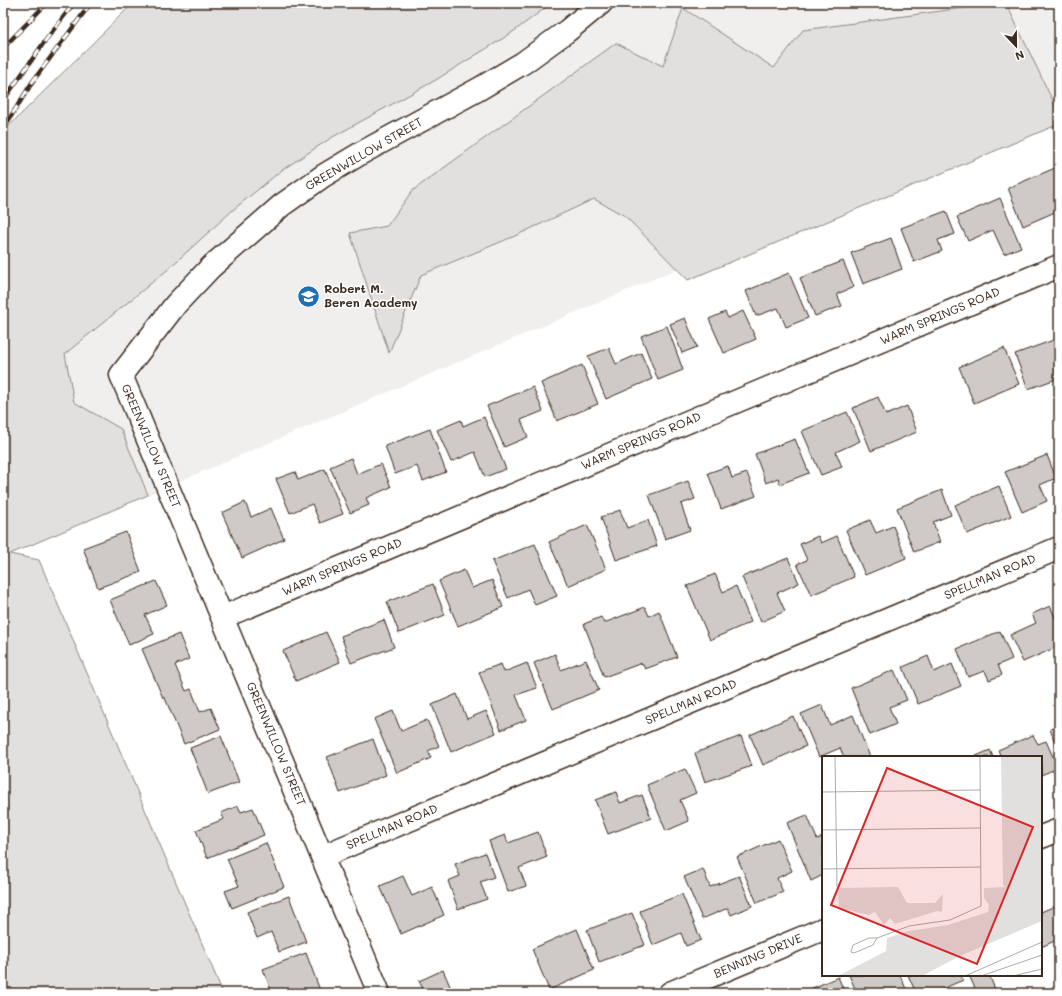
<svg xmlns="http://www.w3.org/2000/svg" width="1062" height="996" viewBox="0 0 1062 996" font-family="Mali,sans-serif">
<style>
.built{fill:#f1efee}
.green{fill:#e2e0de;stroke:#8e857e}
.building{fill:#cfcac7;stroke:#3b2a1e}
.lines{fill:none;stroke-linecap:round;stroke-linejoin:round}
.minor-casing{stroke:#3b2a1e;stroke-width:25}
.minor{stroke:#fff;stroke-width:22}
.rail-casing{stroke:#3b2a1e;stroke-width:4.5}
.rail{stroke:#fff;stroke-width:3;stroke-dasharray:9;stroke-linecap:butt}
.labels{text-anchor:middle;stroke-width:3;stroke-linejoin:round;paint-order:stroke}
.street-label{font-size:12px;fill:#3b2a1e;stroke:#fff}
.poi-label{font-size:12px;font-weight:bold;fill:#3b2a1e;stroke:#fff;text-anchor:start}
.inset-road{fill:none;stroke:#b1aaa5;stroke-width:1}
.view{fill:#d62828;fill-opacity:0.15;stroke:#d62828;stroke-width:2}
.inset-edge{fill:none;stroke:#3b2a1e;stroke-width:2}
</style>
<rect width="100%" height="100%" fill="#fff"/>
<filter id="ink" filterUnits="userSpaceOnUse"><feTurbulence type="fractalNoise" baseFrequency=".025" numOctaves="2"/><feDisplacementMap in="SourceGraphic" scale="8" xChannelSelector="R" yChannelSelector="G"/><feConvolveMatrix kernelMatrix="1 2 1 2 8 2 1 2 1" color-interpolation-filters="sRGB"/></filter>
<g filter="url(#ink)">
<path class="built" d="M132,3H1059V106L9,554L3,540V202Z"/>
<path class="green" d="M133,3H552L510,34L434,81L331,138L282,170L234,209L166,271L65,354L74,402L121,429L148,495L10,554L39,560L223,993H3V132Z
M999,3H1006L1059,114V124L688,280L625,216L594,199L515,236L421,275L389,353L350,233L387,226L412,191L616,43L663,66L683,8L774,68L803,30Z"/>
<path class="building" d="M1055,168L1059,177V207L1054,209L1055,212L1023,226L1008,188Z
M1000,198L1021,247L1004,254L993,230L968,241L957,217Z
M946,211L955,234L938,240L942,251L914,262L901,228Z
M891,238L902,269L863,284L851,253Z
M843,261L854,287L837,294L842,306L815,316L800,278Z
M789,273L808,318L786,327L778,308L756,316L746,291Z
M743,311L756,339L724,353L709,319L725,312L728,318Z
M685,318L697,347L682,353L670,324Z
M667,326L683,370L658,380L641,336Z
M1059,338V378L1028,389L1015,354Z
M609,348L616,364L641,353L652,379L606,399L588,356Z
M1004,348L1019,384L974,403L959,367Z
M582,365L598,404L557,421L541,383Z
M533,387L543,411L521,420L528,437L504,447L487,406Z
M878,397L886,415L907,406L917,432L871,451L853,408Z
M847,412L860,441L836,452L842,467L821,475L802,431Z
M484,417L506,469L485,477L475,452L451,462L437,430L461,420L463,426Z
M430,429L446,472L423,481L417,466L395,474L385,446Z
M795,439L809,473L780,484L778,478L766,483L755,454Z
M1047,455L1056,478L1040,485L1047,501L1022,512L1005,472Z
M351,458L357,474L381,464L391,487L366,498L369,505L350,513L330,467Z
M728,466L732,478L747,473L756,496L721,509L708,473Z
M325,469L343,514L320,523L312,504L290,513L276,479L295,472L298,480Z
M688,481L695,499L681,504L690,530L665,539L649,495Z
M999,486L1011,516L967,534L955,505Z
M942,490L951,515L933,522L940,542L914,552L897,508Z
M245,502L251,517L271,508L284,539L242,558L222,513Z
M620,510L627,528L648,520L657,546L616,560L601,517Z
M870,520L876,533L893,526L906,558L865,575L846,530Z
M587,525L606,569L568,586L549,542Z
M126,532L141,572L98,588L83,548Z
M818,536L821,543L837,536L854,577L811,595L797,564L807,560L800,544Z
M535,544L557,596L535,605L528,589L508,598L492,561Z
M788,558L799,583L777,593L785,611L761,622L742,577Z
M464,570L472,588L492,580L503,607L458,626L439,581Z
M715,574L723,592L736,586L751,622L710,640L687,586Z
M156,581L167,605L145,615L154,634L129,645L110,600Z
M433,584L445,615L399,633L387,602Z
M1050,606L1059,626V646L1023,662L1010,635L1036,623L1032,614Z
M645,607L649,616L659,611L677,657L645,669L642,663L604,677L584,624L601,617L604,623Z
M384,620L394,647L351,663L341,636Z
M1000,631L1012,659L998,665L1002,675L989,680L985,671L968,677L957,649Z
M326,632L340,662L296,681L283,651Z
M179,634L189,659L175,665L186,691L191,689L200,712L211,708L220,729L184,744L165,698H163L142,649Z
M555,654L561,670L586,660L599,690L553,709L534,663Z
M928,656L934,672L952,664L961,686L918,704L903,667Z
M527,663L537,688L516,695L526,720L501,730L479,672L501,664L504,672Z
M894,670L907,700L889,707L896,724L870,735L851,688Z
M457,694L467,719L486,711L496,733L451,752L432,705Z
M822,705L830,725L853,715L870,757H844L840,748L819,757L801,714Z
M393,711L401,731L427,720L439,746L428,751L431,758L397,773L374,719Z
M793,716L806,746L763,765L750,735Z
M1059,726V754L1050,729Z
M1033,735L1038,744L1046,741L1058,768L1041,775V757H1001L998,750Z
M221,736L239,782L208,794L190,748Z
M741,736L752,766L705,782L695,753Z
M373,739L386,775L340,793L327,757Z
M990,750L993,757H974Z
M685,769L696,793L680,800L689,821L666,831L647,785Z
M616,792L620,803L642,795L651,818L608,834L595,800Z
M238,806L241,812L253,808L264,835L207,858L196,830L224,819L221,813Z
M807,815L817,839L823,837V875L811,881L787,823Z
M538,832L547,857L519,868L526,886L508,892L489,841L505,835L508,843Z
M778,839L792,871L777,878L783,892L757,903L737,857Z
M266,843L284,887L232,908L225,891L239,886L227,859Z
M485,853L494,877L480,882L487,899L458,909L448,881L460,876L455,864Z
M703,869L710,887L739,876L752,906L731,915L728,908L702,919L684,877Z
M403,876L412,896L432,887L444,915L401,934L380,886Z
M682,894L701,940L686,946L681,933L653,945L640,911Z
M289,896L306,942L279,952L271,932L257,938L247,912Z
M1055,906L1059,916V939L1041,947V912Z
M632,913L645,945L599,962L587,930Z
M577,929L594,970L549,990L532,949Z
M306,953L321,993H272L263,969Z
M443,970L453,993H425L419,981Z
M849,975H900L906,989L897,993H857Z
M908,975H961L963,980L933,993H916Z
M969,975H989L995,989L985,993H977Z
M838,977L845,993H801Z"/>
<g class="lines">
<defs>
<path id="minor" d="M223,617L1059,266
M1041,837L1059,830
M323,856L1059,548
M379,993L121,375L176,304L211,267L282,205L323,176L363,152L479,89L523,63L567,31L601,3
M670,993L823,929"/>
</defs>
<use href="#minor" class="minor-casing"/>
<use href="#minor" class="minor"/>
<defs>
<path id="rail" d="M3,48L47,3
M3,101L45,41L74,3
M3,129L33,81L91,3"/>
</defs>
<use href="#rail" class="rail-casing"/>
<use href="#rail" class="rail"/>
</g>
</g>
<defs>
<symbol id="school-disc" viewBox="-11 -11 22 22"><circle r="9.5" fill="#1f6fb2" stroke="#fff"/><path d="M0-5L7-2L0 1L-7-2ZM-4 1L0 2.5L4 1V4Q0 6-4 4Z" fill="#fff"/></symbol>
</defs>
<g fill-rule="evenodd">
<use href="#school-disc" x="296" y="284" width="25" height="25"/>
</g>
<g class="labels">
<g class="street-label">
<text transform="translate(364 154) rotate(-30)" y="4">GREENWILLOW STREET</text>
<text transform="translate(940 316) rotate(-23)" y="4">WARM SPRINGS ROAD</text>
<text transform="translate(641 441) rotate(-23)" y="4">WARM SPRINGS ROAD</text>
<text transform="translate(151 446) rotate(67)" y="4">GREENWILLOW STREET</text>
<text transform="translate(342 567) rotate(-23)" y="4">WARM SPRINGS ROAD</text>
<text transform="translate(990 577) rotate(-23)" y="4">SPELLMAN ROAD</text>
<text transform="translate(691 702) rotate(-23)" y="4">SPELLMAN ROAD</text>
<text transform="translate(276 744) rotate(67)" y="4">GREENWILLOW STREET</text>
<text transform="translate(392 827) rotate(-23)" y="4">SPELLMAN ROAD</text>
<text transform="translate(758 956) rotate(-23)" y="4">BENNING DRIVE</text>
</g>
<g class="poi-label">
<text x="324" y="293">Robert M.<tspan x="324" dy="14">Beren Academy</tspan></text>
</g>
</g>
<g transform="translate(822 756)">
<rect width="220" height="220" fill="#fff"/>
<path d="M179,0H220V165L138,200L100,220H16L64,195L65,182L87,175L126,169L166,156L167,149L162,142V132L184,131L181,129ZM76,131L85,147H113L121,138L120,156L115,155L73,168L68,162L62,169L53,156L47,159L17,152L16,132Z" fill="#e2e0de"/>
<path class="inset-road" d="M13,0L15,131M0,36L158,34M0,74L158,72M0,113L159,111M55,182L51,189L32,197L29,196L31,189L47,182H55L87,170L128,164L159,150L158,0M143,220L220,186M159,220L220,199M191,220L220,213"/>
<path class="view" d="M65,12L211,71L155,208L9,149Z"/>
<rect width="220" height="220" class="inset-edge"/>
</g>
<rect width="1062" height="996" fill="none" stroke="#fff" stroke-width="16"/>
<rect x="8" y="8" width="1046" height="980" fill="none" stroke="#3b2a1e" stroke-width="1.5" filter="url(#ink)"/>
<g transform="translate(1016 46) rotate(158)" stroke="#ffffff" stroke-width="3" paint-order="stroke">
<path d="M0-3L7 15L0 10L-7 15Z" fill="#3b2a1e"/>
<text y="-6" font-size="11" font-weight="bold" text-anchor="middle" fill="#3b2a1e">N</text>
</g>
</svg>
